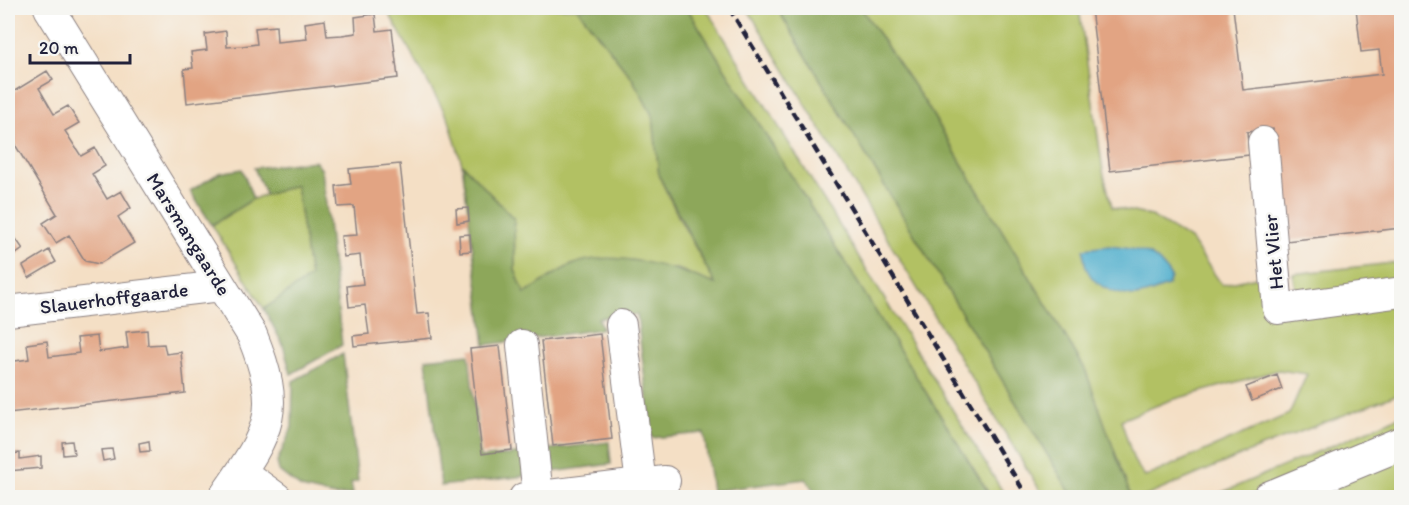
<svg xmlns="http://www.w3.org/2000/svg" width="1409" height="505" viewBox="0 0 1409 505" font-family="Itim,sans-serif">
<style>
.green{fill:#b2c164;stroke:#6a7250;stroke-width:1.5;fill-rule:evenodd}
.forest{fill:#8da75a;stroke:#58644a;stroke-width:1.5}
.water{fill:#4dadcc;stroke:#386884;stroke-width:1.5}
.building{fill:#e2a483}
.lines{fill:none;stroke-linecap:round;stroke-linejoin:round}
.street-casing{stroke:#8b8080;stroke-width:32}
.primary-casing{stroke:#8b8080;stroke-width:35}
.street{stroke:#fff;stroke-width:30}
.primary{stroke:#fff;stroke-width:33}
.rail{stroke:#22223b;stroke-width:4.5;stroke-dasharray:9 4.5;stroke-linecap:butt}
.labels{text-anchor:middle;stroke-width:5;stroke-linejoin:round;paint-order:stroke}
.street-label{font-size:20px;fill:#22223b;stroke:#f6f6f2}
</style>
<rect width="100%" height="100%" fill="#f6f6f2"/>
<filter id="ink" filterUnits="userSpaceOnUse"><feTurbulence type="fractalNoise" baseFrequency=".0167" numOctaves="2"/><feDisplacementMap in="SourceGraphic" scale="12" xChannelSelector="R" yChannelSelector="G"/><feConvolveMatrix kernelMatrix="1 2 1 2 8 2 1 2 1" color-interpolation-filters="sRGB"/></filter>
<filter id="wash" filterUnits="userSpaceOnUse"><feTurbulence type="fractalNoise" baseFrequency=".008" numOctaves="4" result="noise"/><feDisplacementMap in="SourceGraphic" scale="24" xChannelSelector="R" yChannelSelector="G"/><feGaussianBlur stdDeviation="1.35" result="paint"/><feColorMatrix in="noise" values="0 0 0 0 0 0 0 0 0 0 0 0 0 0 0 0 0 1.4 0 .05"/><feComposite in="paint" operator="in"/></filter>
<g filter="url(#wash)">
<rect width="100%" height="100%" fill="#f4dfc5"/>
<path class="green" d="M386,8H577L632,78L654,117L659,176L679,218L716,285L678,269L573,264L524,294L515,270L514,219L462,164L449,120Z
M687,8H706L1006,497H991Z
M747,8H777L1073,497H1044Z
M861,8H1079L1103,171L1112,207L1151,216L1190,239L1222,285L1261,276L1270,316L1401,301V393L1256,449L1144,497H1131L1085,369L926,104ZM1279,370L1307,374L1289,414L1145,477L1134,461L1121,420L1168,401Z
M296,185L310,277L264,309L212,225L253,199Z
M1401,262V284L1298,298L1293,274Z
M1401,416V432L1246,497L1209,498Z
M1401,452V494L1392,498H1297Z"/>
<path class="forest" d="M577,8H687L991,497L867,498L865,495L818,497L806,479L712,491L704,433L652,438L637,315L598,318L602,329L485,345L462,164L514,219L515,270L525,294C540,284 555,272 572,265C611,247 679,269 715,284L659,176L653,117L632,78Z
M777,8H861L926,104L1085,369L1131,497H1073Z
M315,161L322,170L342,345L291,374L283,345L264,309L310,277L296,185L266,195L254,168Z
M242,169L253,199L212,225L190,191L219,173Z
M343,354L358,481L351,483L353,494L335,496L301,488L279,471L277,462L292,427L293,381Z
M469,354L480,458L522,453L525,476L441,486L426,359Z
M609,442L611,464L545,473L543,450Z"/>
<path class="water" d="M1109,246C1139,250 1154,249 1171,277L1168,286C1158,289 1142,297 1132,296C1104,292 1082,279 1084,249Z"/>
<g id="blocks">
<path class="building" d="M1091,8H1233L1243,90L1382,74L1379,50L1361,52L1356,8H1401V228L1286,241L1273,129L1247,132L1249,155L1110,171Z
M375,14L377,31L392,29L398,78L187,103L184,69L193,68L191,52L207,50L205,34L226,31L227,47L242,46L257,44L255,28L276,26L277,42L307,39L305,23L325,20L327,36L342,35L356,33L355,17Z
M47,71L53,80L39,88L54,114L68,106L79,123L65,131L81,156L95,148L105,166L92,174L107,199L121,191L131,208L118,217L134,243L99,264L85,261L69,235L56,243L43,223L57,214L8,133V95Z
M400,164L417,314L429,313L432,338L354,346L353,336L369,334L367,320L365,305L349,307L347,286L363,284L360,255L344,257L342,247L341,236L357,235L354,206L338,207L336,186L351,184L349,169Z
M468,208L469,221L457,223L456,209Z
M470,234L471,251L460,252L459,235Z
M16,239L23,249L13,256L8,244Z
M49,250L56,262L29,278L23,266Z
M147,330L148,345L164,344L166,354L181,352L185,393L8,413V362L29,359L27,344L47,341L49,357L79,353L77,338L97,336L99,352L128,348L126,332Z
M600,334L612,439L553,446L541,341Z
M500,346L512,450L482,454L470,349Z
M1277,375L1282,389L1252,401L1246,387Z
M72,441L74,454L63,455L62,442Z
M149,441L150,451L140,452L139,443Z
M112,449L114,459L103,461L101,450Z
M20,453V459L41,456V468L8,471V454Z"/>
</g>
</g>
<g filter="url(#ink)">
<use href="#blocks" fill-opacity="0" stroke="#8b8080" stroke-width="1.5"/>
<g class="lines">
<defs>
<path id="street" d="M49,8L252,335C284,414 269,431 223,498
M1263,142L1278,309L1402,292
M8,311L221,286
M621,325L641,484
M522,345L538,496
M241,472L277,498
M524,498L665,481"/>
<path id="primary" d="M1269,498L1402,443"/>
</defs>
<use href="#street" class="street-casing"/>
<use href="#primary" class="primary-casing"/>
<use href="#street" class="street"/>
<use href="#primary" class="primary"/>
<path class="rail" d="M729,8L1028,498"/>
</g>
</g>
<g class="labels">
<g class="street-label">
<text transform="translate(189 234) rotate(58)" y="7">Marsmangaarde</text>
<text transform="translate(1273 252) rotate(-95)" y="7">Het Vlier</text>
<text transform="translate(114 298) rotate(-7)" y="7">Slauerhoffgaarde</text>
</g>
</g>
<rect width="1409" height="505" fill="none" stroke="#f6f6f2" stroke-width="30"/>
<path d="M30 54v9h100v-9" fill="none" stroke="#22223b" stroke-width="3"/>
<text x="39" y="54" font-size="18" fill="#22223b" stroke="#f6f6f2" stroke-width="4.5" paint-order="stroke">20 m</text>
</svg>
